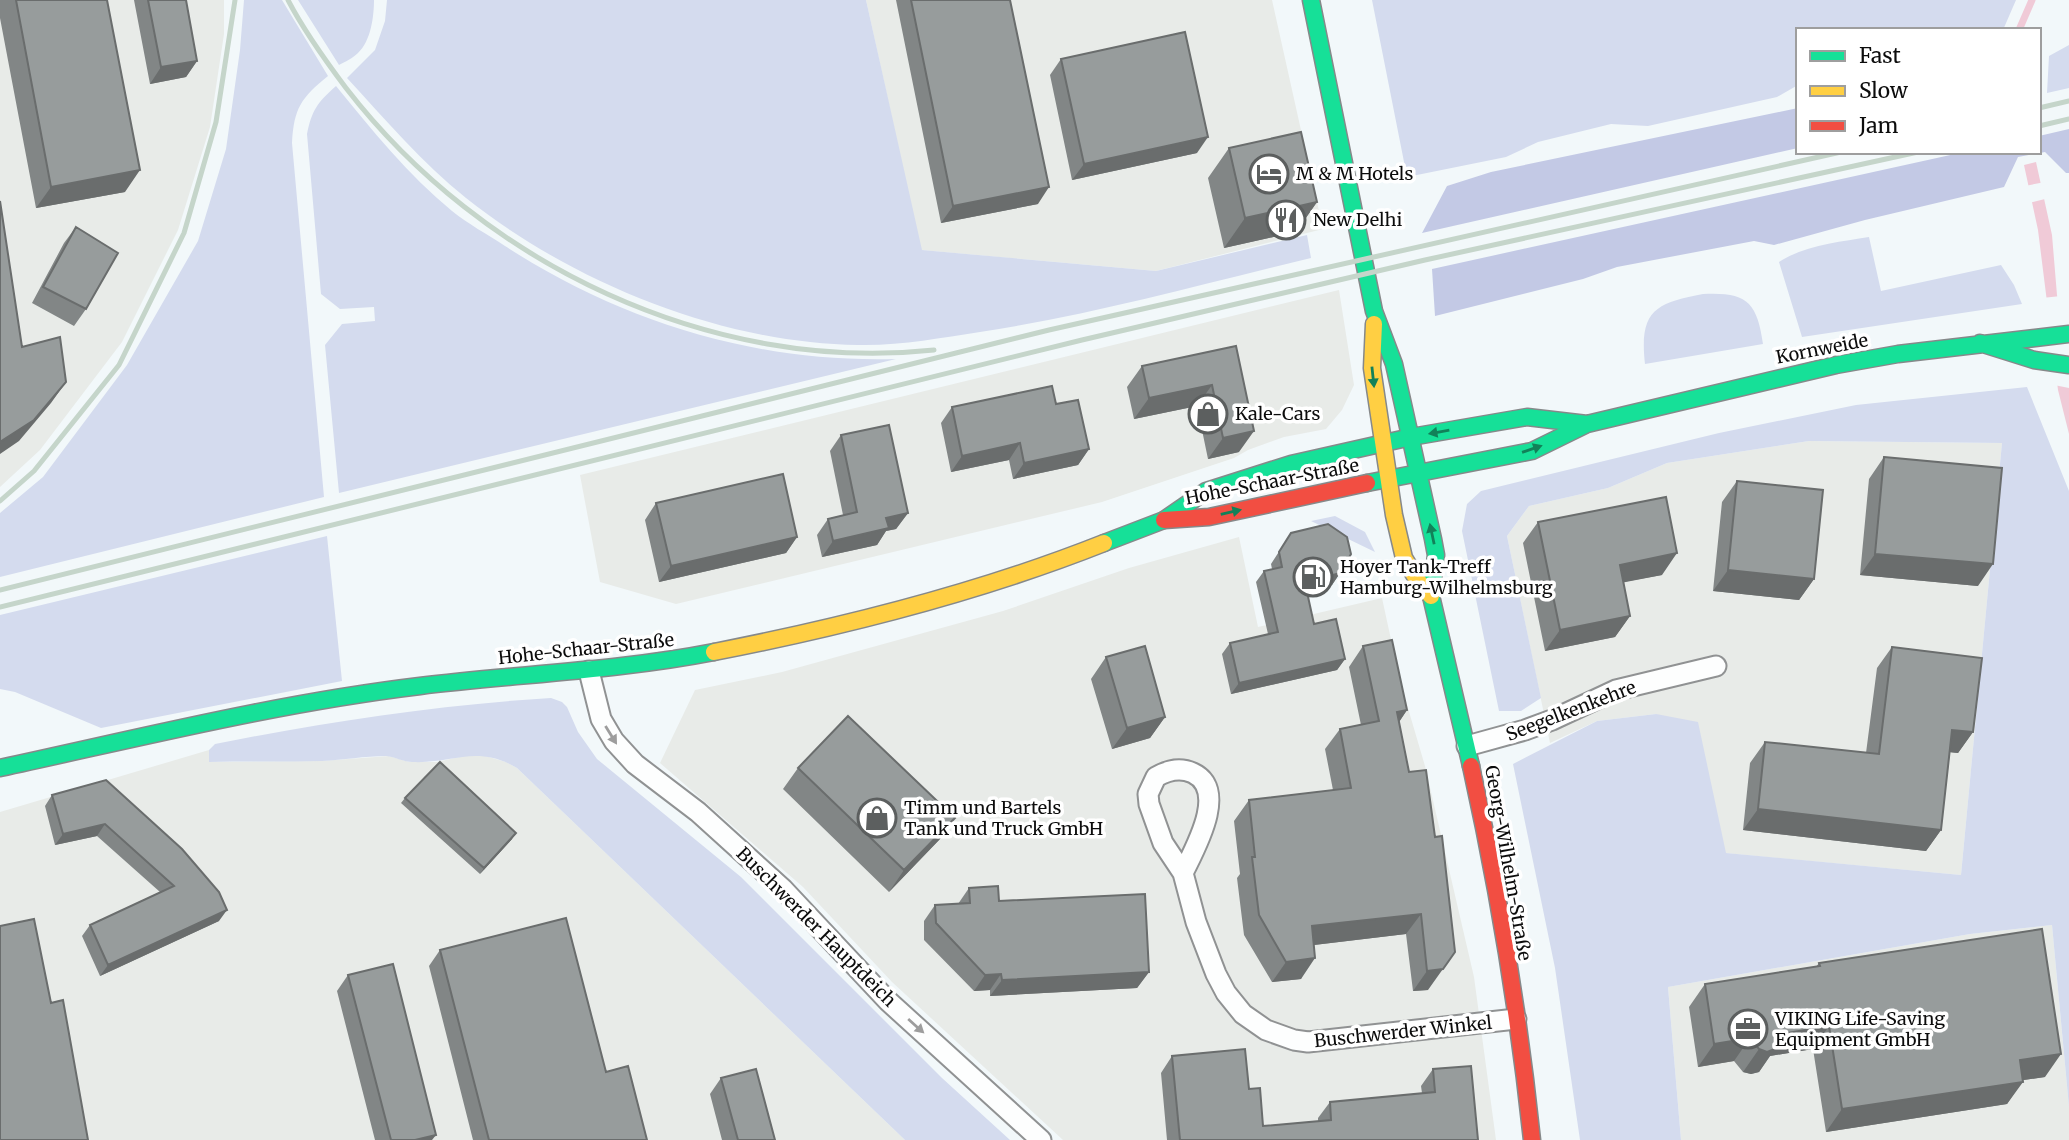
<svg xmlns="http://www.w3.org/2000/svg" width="2069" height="1140" viewBox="0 0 2069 1140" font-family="Merriweather,serif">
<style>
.industrial{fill:#e8ebe8}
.green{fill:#d4dbee}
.forest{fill:#c3c9e5}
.water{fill:#f0cad7}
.pier{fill:#f2f8fa}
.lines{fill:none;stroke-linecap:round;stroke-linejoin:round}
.stream{stroke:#f0cad7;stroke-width:7}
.street-casing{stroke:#909293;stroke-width:23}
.fast-casing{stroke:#86898a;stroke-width:19}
.slow-casing{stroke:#86898a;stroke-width:19}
.jam-casing{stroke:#86898a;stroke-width:19}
.street{stroke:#fdfefe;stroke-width:19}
.fast{stroke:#16e098;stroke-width:16}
.slow{stroke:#ffcf43;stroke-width:16}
.jam{stroke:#f24e42;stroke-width:16}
.rail{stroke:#c5d5ca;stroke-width:5}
.wall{fill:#828686}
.shaded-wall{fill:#6a6d6d}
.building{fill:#979c9c;stroke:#6a6d6d;stroke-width:2}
.oneway{fill:#128159}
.oneway2{fill:#9d9d9d}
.labels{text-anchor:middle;stroke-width:7;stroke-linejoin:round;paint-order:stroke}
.poi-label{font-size:18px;fill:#0c0c0c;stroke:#fff;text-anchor:start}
.street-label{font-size:18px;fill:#0c0c0c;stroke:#fff}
</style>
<rect width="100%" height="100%" fill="#f2f8fa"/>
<path class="industrial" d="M0,0H224V34L210,127L178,230L122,342L40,450L0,487Z
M866,0H1272L1323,229L1156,271L921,250Z
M1339,290L1354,385L1342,410L1326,429L1284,437L1248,450L1234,458L1102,502L676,604L600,582L580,475Z
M1809,441L2002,443L1961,875L1725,853L1656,714L1597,721L1550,743L1507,536L1529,506L1608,488L1667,463Z
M1239,537L1258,627L1382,598L1400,681L1425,766L1474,977L1496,1140H1063L892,982L803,887L660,763L695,690L782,672L1003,611L1129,568Z
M209,750V762L321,761L389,756L409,762H437L468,755H482L506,762L517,768L905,1140H0V812Z
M2052,925L2069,1107V1140H1681L1668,987L1970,934Z"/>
<path class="green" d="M244,0H282L328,76C301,98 294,108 292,143L324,497L0,577V513L43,477L127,365L198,241L226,149L240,50Z
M298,0H374C374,16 371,41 358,53C353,58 345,62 339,65Z
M387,0H866L922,250L1156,271L1307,235L1311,258C1201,284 1092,315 980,332C940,338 899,346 858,345C721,343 573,283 466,198C422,163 385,119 347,78L375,50L385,21Z
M1372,0H2016L2003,30H1798V85L1777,97L1648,126L1611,124L1538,142L1506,157L1407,177Z
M2069,45V88L2047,93L2049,56Z
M336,86C372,130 408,175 452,211C468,224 487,234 505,246C622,322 756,363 896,359L339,493L325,345L342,324L375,321L374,307L340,309L321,294L307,134C312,110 317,103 336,86Z
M1869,237L1881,291L2001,265L2014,285L2022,304L1802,337L1779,262C1805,245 1839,242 1869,237Z
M1703,294C1746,292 1757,301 1763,344L1645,364C1639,311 1655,303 1703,294Z
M2027,387L2069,491V1107L2052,925L1970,934L1668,987L1681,1140H1580L1555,968L1513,764L1597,721L1656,714L1698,722L1726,853L1961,875L2002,443L1809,441L1667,463L1608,488L1529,506L1507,536L1541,698L1521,711H1499L1462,531L1467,504L1481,491L1719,433L1856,405Z
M1335,516L1365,532L1375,552L1311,521Z
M327,536L342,681L101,728L15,692L0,689V615Z
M551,698L562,702L567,707L578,732L597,759L741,877L942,1078L1010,1140H905L517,768C476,744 454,764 412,762C404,762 395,757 386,756C365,756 343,760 322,761C284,762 246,761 209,762V750L215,744C326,722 437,705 551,698Z"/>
<path class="forest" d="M1798,108V148L1422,233L1447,186L1491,172Z
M2069,129V173H2066L2045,152L2018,157L2004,187L1865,220L1774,245L1754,241L1617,267L1583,279L1435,316L1432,269L1964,152H2039V136Z"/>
<path class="water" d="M2036,162L2052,235L2057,295L2069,379V434L2058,390L2038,230L2024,165Z"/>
<path class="pier" d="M2045,182L2049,198L2029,203L2025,186Z
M2061,296L2069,354V388L2054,385L2042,298Z"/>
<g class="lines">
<path class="stream" d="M2019,30L2032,0"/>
<defs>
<path id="street" d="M589,671L601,719L614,741L635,764L698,812L783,889L888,1001L1041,1140
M1467,746L1525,730L1552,720L1616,690L1716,666
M1183,873C1194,850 1229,790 1193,773C1180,767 1168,770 1156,777L1148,794L1149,804L1163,843L1183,873L1196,922L1216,974L1226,993L1243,1014L1266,1030L1294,1040L1308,1042L1516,1019"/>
<path id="fast" d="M1311,0L1374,311L1394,364L1433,539L1436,555L1431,596L1471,766
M1980,343L2034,360L2069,365
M1367,483L1532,451L1587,424L1836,365L1898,354L2069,334
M1104,543L1164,520L1206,491L1291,464L1411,437L1527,417L1587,424
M0,768C139,738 278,703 420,686C518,674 617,671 714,652"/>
<path id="slow" d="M1374,324L1372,368L1394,515L1404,558L1418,581L1431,596
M714,652C847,626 978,593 1104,543"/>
<path id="jam" d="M1164,520L1209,517L1367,483
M1471,766C1498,888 1519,1016 1532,1140"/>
</defs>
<use href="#street" class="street-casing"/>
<use href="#fast" class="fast-casing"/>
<use href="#slow" class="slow-casing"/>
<use href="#jam" class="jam-casing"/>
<use href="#street" class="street"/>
<use href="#fast" class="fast"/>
<use href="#slow" class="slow"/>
<use href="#jam" class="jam"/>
<path class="rail" d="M288,0C304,31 325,60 346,88C482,264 711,374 934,350
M2039,108L2069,101
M2039,126L2069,119
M0,501L34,471L119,365L184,233L216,122L235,0
M0,590L1049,330L1841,152
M0,607L1082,340L1425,260L1918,152"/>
</g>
<path class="wall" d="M0,0H107L125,192L36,208L0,18Z
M134,0H186L197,61L186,77L150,84Z
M896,0H1010L1038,204L941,223Z
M1061,59L1197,153L1072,180L1050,75Z
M1229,148L1317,202L1296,232L1224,248L1208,178Z
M76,227L86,309L74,326L32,303L64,243Z
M1236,346L1239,452L1208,459L1197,406L1134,419L1127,387L1142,366Z
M1056,404L1089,449L1078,465L1013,479L1009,460L951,472L941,423L952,407Z
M841,435L908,513L896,529L886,531L877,545L822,557L817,535L828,519L843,515L830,451Z
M1884,457L1978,586L1860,575L1869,479Z
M1737,481L1814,579L1799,600L1713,591L1722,502Z
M656,503L797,537L786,553L659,582L645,520Z
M1538,522L1662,575L1623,582L1630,616L1615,637L1545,651L1523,543Z
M1291,533L1340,573L1332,585L1307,591L1314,624L1345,659L1337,670L1231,694L1222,654L1230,643L1268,634L1256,582L1264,571L1272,569L1271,564Z
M1363,646L1407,710L1399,722L1409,772L1426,770L1428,990L1413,991L1406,934L1314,945L1301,979L1272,982L1244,935L1237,878L1240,874L1234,821L1249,800L1333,790L1325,749L1340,729L1361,725L1349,667Z
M1892,647L1973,732L1958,753L1950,752L1941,830L1926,851L1743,830L1750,763L1765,742L1866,753L1877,668Z
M1106,657L1165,717L1150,738L1112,749L1091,679Z
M798,768L940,839L889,892L783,789Z
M106,780L219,921L100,976L82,936L90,925L160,892L97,836L55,845L45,806L52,795Z
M405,798L512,839L480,874L401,803Z
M969,888L999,901L1149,972L1137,988L990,996V990L974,991L924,940V921L935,905L958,904Z
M440,950L606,1072L647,1140H473L429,966Z
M1819,963L2045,1077L2023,1080L2007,1104L1826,1132L1813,1049L1770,1056L1759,1072L1751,1074L1743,1072L1734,1061L1698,1067L1689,1007L1705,984L1816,967Z
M348,975L432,1140H375L337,991Z
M1172,1056L1249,1089L1263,1126L1318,1121V1118L1330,1102L1422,1093L1421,1086L1433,1069L1478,1140H1167L1161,1073Z
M721,1078L775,1140H722L710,1094Z"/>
<path class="shaded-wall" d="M197,61L186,77L150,84L161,67Z
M1208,137L1197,153L1072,180L1084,164Z
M140,170L125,192L36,208L51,187Z
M1049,187L1038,204L941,223L953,206Z
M1317,202L1296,232L1224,248L1245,218Z
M66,382L51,403L19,441L0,454V442Z
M1212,385L1197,406L1134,419L1149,398Z
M1254,431L1239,452L1208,459L1223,438Z
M1020,443L1009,460L951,472L962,456Z
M1089,449L1078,465L1013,479L1024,463Z
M908,513L896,529L886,531L877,545L822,557L833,541L886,518Z
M797,537L786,553L659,582L671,566Z
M1677,553L1662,575L1605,586L1620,565Z
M1875,554L1993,564L1978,586L1860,575Z
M1728,570L1814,579L1799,600L1713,591Z
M1340,573L1332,585L1297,594L1305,583Z
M1630,616L1615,637L1545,651L1560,630Z
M1345,659L1337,670L1231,694L1239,683Z
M1407,710L1393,731L1397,712Z
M1165,717L1150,738L1112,749L1127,728Z
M1952,730L1973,732L1958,753L1937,751Z
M1758,809L1941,830L1926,851L1743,830Z
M955,818L940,839L889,892L904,870Z
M105,824L97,836L55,845L63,834Z
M516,833L512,839L480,874L484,868Z
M227,910L219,921L100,976L108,965Z
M1421,914L1406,934L1297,947L1312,926Z
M1455,952L1428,990L1413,991L1427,971Z
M1315,958L1301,979L1272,982L1286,962Z
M1149,972L1137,988L990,996L1002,980Z
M1001,974L990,990L974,991L985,975Z
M1829,1026L1813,1049L1770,1056L1759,1072L1751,1074L1743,1072L1759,1049L1782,1034Z
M1750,1038L1734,1061L1698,1067L1714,1044Z
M2061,1054L2045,1077L2004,1083L2020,1060Z
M2023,1082L2007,1104L1826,1132L1842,1109Z
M436,1135L432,1140H415Z"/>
<path class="building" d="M16,0H107L140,170L51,187Z
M148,0H186L197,61L161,67Z
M911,0H1010L1049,187L953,206Z
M1185,32L1208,137L1084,164L1061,59Z
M1301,132L1317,202L1245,218L1229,148Z
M0,201L22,347L60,337L66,382L34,420L0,442Z
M76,227L118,253L86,309L43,287Z
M1236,346L1254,431L1223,438L1212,385L1149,398L1142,366Z
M1052,386L1056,404L1078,400L1089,449L1024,463L1020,443L962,456L952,407Z
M889,425L908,513L886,518L889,528L833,541L828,519L857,512L841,435Z
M1884,457L2002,468L1993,564L1875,554Z
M783,474L797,537L671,566L656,503Z
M1737,481L1823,490L1814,579L1728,570Z
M1666,497L1677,553L1620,565L1630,616L1560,630L1538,522Z
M1328,524L1347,537L1351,554L1340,573L1305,583L1314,624L1336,619L1345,659L1239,683L1230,643L1278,632L1264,571L1282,567L1279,552L1291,533Z
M1392,640L1407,710L1397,712L1409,772L1426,770L1435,837L1442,836L1455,952L1443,969L1427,971L1421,914L1312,926L1315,958L1286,962L1259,915L1252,857H1255L1249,800L1351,788L1340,729L1379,721L1363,646Z
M1145,646L1165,717L1127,728L1106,657Z
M1892,647L1982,658L1973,732L1952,730L1941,830L1758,809L1765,742L1879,754Z
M848,716L955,818L904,870L798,768Z
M440,762L516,833L484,868L405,798Z
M106,780L182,849L219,892L227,910L108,965L90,925L174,886L105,824L63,834L52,795Z
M998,886L999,901L1145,894L1149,972L1002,980L1001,974L985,975L936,923L935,905L970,903L969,888Z
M566,918L606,1072L628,1066L647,1140H489L440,950Z
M34,919L51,1003L63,1000L88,1140H0V926Z
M2042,929L2061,1054L2020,1060L2023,1082L1842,1109L1829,1026L1782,1034L1775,1049L1767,1052L1759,1049L1750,1038L1714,1044L1705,984L1820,966L1819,963Z
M393,964L436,1135L415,1140H391L348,975Z
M1245,1049L1249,1089L1260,1088L1263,1126L1331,1120L1330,1102L1435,1092L1433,1069L1471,1066L1478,1140H1180L1172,1056Z
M756,1069L775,1140H738L721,1078Z"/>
<defs><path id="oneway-solid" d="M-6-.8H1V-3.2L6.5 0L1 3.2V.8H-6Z" transform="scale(1.75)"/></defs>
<g class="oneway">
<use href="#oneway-solid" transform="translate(1373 377) rotate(84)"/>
<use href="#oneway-solid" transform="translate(1439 432) rotate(170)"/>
<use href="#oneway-solid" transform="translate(1532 449) rotate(-19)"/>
<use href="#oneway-solid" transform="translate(1231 512) rotate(-13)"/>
<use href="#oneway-solid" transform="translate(1432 534) rotate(-102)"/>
</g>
<g class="oneway2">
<use href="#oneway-solid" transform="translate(611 735) rotate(58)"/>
<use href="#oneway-solid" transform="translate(916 1026) rotate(42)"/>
</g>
<defs>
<symbol id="hotel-ring" viewBox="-11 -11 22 22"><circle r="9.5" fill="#fff" stroke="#5c5f5f" stroke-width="1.5"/><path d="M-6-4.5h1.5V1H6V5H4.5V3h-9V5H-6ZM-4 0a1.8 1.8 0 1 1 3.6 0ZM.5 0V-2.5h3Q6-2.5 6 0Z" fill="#5c5f5f"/></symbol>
<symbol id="restaurant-ring" viewBox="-11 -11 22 22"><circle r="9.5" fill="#fff" stroke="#5c5f5f" stroke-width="1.5"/><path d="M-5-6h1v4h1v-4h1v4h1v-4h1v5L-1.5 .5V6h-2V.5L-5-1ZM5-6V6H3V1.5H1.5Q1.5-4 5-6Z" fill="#5c5f5f"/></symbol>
<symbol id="shop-ring" viewBox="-11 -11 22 22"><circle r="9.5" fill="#fff" stroke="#5c5f5f" stroke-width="1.5"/><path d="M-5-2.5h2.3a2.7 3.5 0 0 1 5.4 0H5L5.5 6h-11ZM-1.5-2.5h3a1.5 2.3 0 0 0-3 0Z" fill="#5c5f5f"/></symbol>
<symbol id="fuel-ring" viewBox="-11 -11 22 22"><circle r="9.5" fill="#fff" stroke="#5c5f5f" stroke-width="1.5"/><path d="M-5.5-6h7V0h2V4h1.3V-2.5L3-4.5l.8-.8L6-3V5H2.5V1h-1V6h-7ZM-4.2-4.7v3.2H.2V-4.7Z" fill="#5c5f5f"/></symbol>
<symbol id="office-ring" viewBox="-11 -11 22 22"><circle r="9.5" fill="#fff" stroke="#5c5f5f" stroke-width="1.5"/><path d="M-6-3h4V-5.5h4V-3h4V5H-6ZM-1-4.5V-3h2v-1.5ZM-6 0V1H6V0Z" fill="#5c5f5f"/></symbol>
</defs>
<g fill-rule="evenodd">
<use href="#hotel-ring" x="1247" y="152" width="44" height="44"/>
<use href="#restaurant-ring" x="1264" y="198" width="44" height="44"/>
<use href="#shop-ring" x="1186" y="392" width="44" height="44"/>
<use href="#fuel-ring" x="1291" y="555" width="44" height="44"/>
<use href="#shop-ring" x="855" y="796" width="44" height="44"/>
<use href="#office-ring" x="1726" y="1007" width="44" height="44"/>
</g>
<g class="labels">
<g class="poi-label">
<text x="1296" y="180">M &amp; M Hotels</text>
<text x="1313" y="226">New Delhi</text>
<text x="1235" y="420">Kale-Cars</text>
<text x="1340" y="573">Hoyer Tank-Treff<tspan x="1340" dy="21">Hamburg-Wilhelmsburg</tspan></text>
<text x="904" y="814">Timm und Bartels<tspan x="904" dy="21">Tank und Truck GmbH</tspan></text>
<text x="1775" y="1025">VIKING Life-Saving<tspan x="1775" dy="21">Equipment GmbH</tspan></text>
</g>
<g class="street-label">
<text transform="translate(1822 349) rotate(-11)" y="6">Kornweide</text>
<text transform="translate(1272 482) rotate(-11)" y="6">Hohe-Schaar-Straße</text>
<text transform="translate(586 649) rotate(-6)" y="6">Hohe-Schaar-Straße</text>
<text transform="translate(1571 711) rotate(-21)" y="6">Seegelkenkehre</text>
<text transform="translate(1508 863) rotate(80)" y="6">Georg-Wilhelm-Straße</text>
<text transform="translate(816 927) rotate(45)" y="6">Buschwerder Hauptdeich</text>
<text transform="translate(1403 1032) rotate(-6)" y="6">Buschwerder Winkel</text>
</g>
</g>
<rect x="1796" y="28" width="245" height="126" fill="#ffffff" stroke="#9e9e9e" stroke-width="2"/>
<rect x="1810" y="51" width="35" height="10" fill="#16e098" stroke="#9e9e9e" stroke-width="2"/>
<text x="1859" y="63" font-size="21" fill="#0c0c0c">Fast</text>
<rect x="1810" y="86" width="35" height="10" fill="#ffcf43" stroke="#9e9e9e" stroke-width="2"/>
<text x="1859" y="98" font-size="21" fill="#0c0c0c">Slow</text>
<rect x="1810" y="121" width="35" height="10" fill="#f24e42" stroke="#9e9e9e" stroke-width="2"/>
<text x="1859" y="133" font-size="21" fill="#0c0c0c">Jam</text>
</svg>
